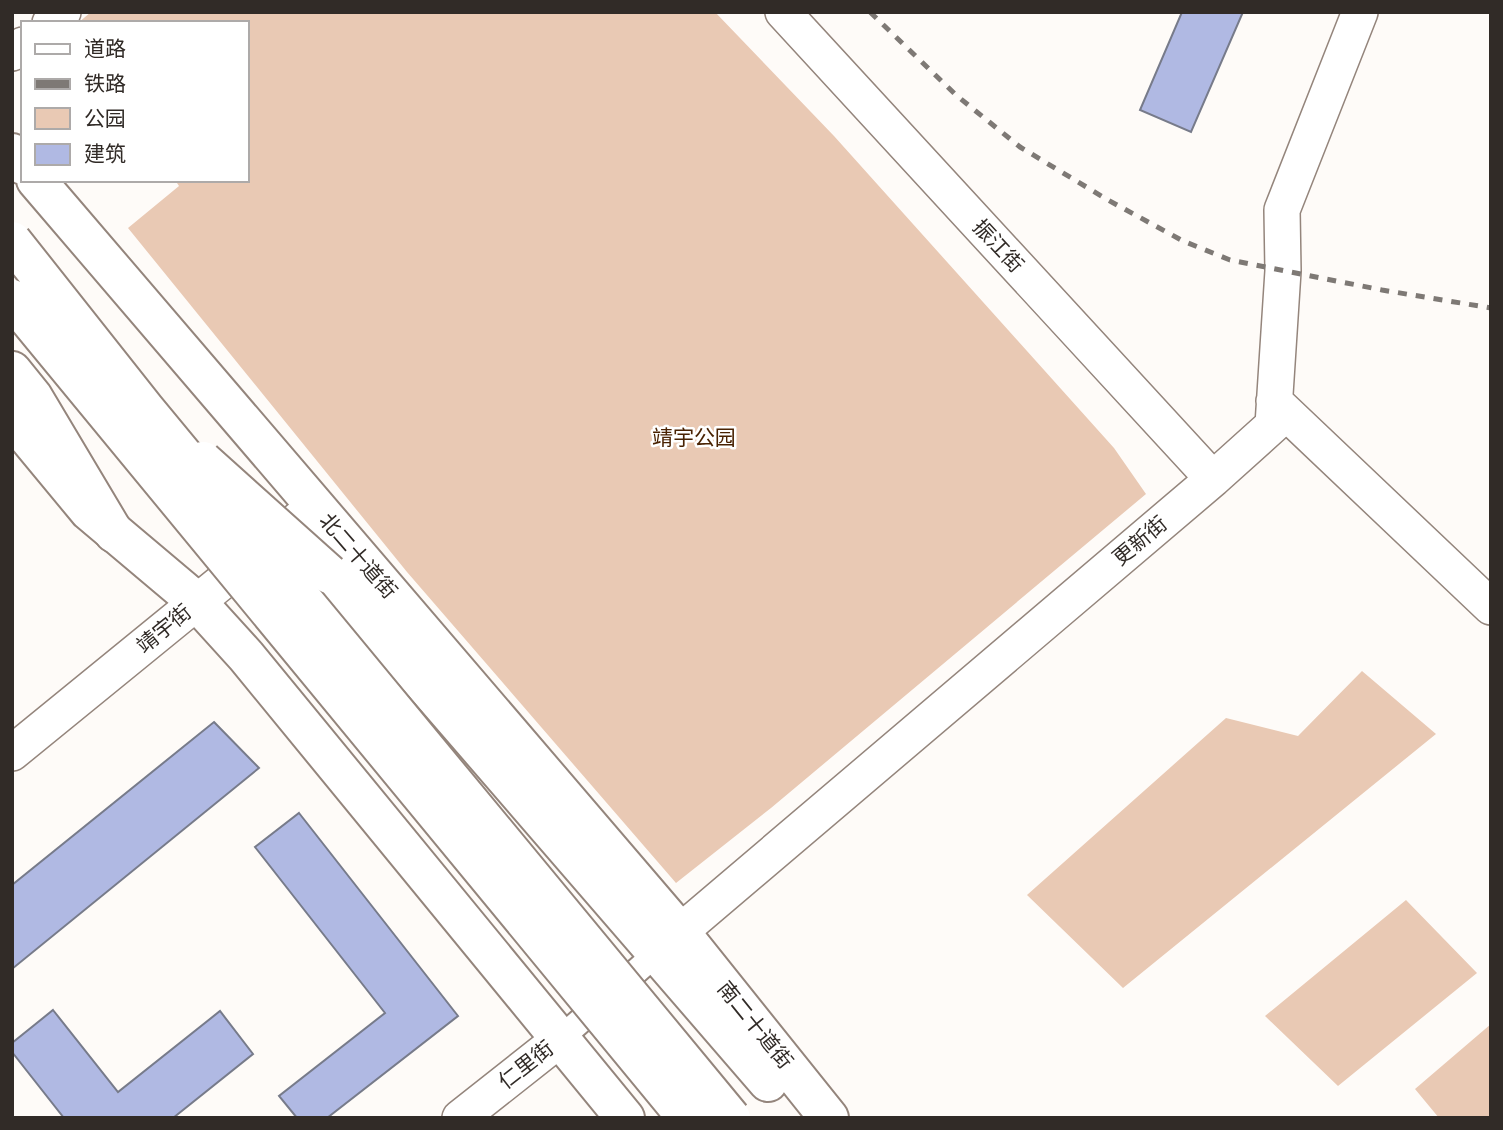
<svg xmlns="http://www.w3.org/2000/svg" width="1503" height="1130" viewBox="0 0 1503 1130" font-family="Poppins,'Noto Sans SC',sans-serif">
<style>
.green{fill:#e9c9b4}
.building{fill:#b0b9e3;stroke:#777b8a;stroke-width:2}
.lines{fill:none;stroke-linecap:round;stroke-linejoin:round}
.street-casing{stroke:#94857c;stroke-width:28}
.secondary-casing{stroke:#94857c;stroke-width:38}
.primary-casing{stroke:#94857c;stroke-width:42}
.highway-casing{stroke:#94857c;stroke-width:42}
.street{stroke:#fff;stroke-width:24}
.secondary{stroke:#fff;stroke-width:35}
.primary{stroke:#fff;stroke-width:38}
.highway{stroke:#fff;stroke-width:38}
.rail{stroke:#7e7975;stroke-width:5;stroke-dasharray:9 9;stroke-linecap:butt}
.primary-bridge-casing{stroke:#94857c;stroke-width:42;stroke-linecap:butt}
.highway-bridge-casing{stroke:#94857c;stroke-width:42;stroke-linecap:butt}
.primary-bridge{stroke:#fff;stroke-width:38}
.highway-bridge{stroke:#fff;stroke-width:38}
.labels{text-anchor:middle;stroke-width:5;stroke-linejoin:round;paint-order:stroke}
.street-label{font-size:21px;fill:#312b27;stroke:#fff}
.park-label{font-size:21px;fill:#492202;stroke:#fff}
</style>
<rect width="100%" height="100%" fill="#fefbf8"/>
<path class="green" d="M91,12H715L834,136L1114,448L1146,494L771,808L676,883L407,572L128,228L179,186L175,180H247V23H78Z
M1362,671L1436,734L1123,988L1027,895L1226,718L1298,736Z
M1406,900L1477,973L1338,1086L1265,1016Z
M1491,1024V1118H1439L1415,1089Z"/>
<path class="building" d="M1182,12H1243L1191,132L1140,110Z
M214,722L259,768L12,969V885Z
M299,813L458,1016L327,1118H297L279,1096L385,1013L255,847Z
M53,1010L118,1092L220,1011L253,1054L173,1118H64L12,1052V1043Z"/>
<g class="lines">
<defs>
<path id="street" d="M560,1039L667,944"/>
<path id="secondary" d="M783,12L1213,479
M50,23L63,12
M12,53L23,45
M1274,401L1491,607
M12,753L315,506
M680,932L1213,479L1273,425L1283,271L1282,210L1360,12
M460,1118L560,1039"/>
<path id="primary" d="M12,153L23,165
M36,180L680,932L829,1118
M12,418L89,511L197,602L246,656L625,1118
M329,574L768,1082"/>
<path id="highway" d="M12,371L33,397L114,533"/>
</defs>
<use href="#street" class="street-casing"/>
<use href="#secondary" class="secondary-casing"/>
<use href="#primary" class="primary-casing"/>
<use href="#highway" class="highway-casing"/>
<use href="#street" class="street"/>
<use href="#secondary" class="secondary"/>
<use href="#primary" class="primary"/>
<use href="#highway" class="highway"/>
<path class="rail" d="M870,12L956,95L1020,147L1108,200L1183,241L1230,260L1382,290L1491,308"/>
<defs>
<path id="primary-bridge" d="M203,461L329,574"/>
<path id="highway-bridge" d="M12,241L145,409L731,1118
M12,299L687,1118"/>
</defs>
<use href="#primary-bridge" class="primary-bridge-casing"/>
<use href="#highway-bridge" class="highway-bridge-casing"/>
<use href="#primary-bridge" class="primary-bridge"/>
<use href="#highway-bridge" class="highway-bridge"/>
</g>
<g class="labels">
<g class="street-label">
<text transform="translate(998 246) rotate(47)" y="7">振江街</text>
<text transform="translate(1140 541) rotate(-40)" y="7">更新街</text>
<text transform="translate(358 556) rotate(49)" y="7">北二十道街</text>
<text transform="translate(164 629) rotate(-39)" y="7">靖宇街</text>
<text transform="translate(755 1025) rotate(51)" y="7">南二十道街</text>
<text transform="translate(526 1065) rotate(-38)" y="7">仁里街</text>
</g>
<g class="park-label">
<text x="694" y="445">靖宇公园</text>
</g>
</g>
<rect width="1503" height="1130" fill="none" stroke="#312b27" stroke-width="28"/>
<rect x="21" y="21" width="228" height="161" fill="#ffffff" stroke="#adaaa9" stroke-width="2"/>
<rect x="35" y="44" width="35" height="10" fill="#ffffff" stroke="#adaaa9" stroke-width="2"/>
<text x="84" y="56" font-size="21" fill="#312b27">道路</text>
<rect x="35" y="79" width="35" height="10" fill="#7e7975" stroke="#adaaa9" stroke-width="2"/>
<text x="84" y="91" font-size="21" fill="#312b27">铁路</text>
<rect x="35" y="108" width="35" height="21" fill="#e9c9b4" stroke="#adaaa9" stroke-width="2"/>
<text x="84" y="126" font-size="21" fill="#312b27">公园</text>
<rect x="35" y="144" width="35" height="21" fill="#b0b9e3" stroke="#adaaa9" stroke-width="2"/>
<text x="84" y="161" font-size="21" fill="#312b27">建筑</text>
</svg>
